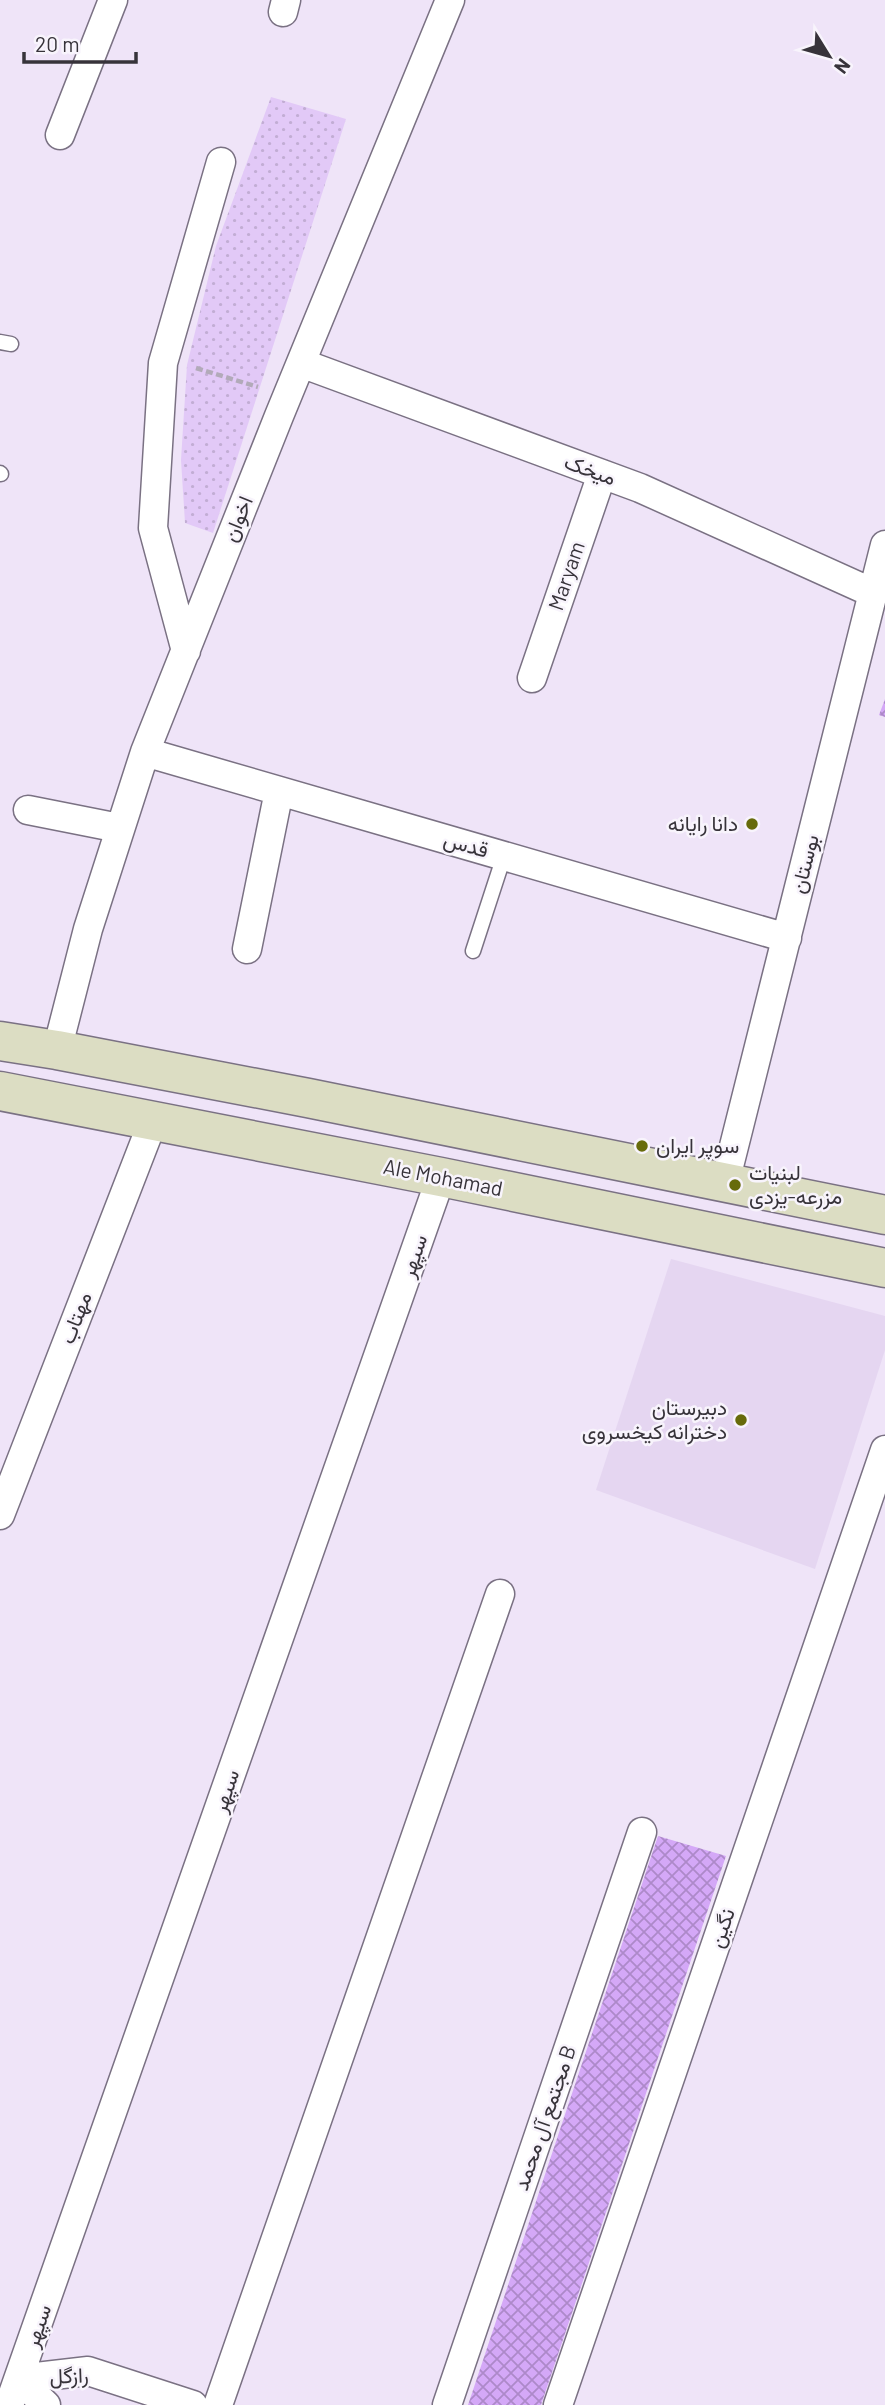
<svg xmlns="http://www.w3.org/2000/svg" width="885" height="2405" viewBox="0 0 885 2405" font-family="Barlow,Vazirmatn,sans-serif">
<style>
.built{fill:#e5d6f1}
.grass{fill:url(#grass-dots)}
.building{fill:url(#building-cross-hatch)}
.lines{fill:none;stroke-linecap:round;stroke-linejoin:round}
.service-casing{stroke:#7a7183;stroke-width:17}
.minor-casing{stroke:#7a7183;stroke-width:31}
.secondary-casing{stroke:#7a7183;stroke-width:41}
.path{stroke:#b2aab9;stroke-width:4.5;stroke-dasharray:7 3.5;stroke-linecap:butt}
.service{stroke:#fff;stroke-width:14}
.minor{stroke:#fff;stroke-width:28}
.secondary{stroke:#dcddc3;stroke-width:38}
.poi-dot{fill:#676b0b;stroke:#f8f4fc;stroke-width:2.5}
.labels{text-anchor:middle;stroke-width:5;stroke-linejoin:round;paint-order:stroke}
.street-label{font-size:21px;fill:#37333a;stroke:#f8f4fc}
.poi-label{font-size:21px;fill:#37333a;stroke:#f8f4fc;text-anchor:end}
</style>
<defs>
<pattern id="grass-dots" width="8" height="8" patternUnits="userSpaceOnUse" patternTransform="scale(1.75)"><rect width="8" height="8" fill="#e2c9f7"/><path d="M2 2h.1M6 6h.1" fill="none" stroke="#c2add4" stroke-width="1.8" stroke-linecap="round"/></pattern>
<pattern id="building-cross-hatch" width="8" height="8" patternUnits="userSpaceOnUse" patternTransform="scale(1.75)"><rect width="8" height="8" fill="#d4a8f7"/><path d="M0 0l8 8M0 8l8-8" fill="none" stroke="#ad89c9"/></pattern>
</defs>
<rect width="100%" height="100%" fill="#efe4f8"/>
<path class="built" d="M671,1259L885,1316V1350L815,1569L596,1490Z"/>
<path class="grass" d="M271,97L346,119L213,533L185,523L181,460L187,365L216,246Z"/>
<path class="building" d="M885,699V717L879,715Z
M658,1836L726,1856L541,2405H468Z"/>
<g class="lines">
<defs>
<path id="service" d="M0,342L11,344
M0,473L1,474
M473,951L504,856"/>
<path id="minor" d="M283,12L286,0
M60,135L113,0
M301,363L640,488L873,593
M186,651L153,528L163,363L221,162
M532,678L602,474
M145,752L787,938
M28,810L119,828
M247,949L279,791
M57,1050L88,929L145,752L279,416L450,0
M725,1182L885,545
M0,1515L153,1121
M19,2379L88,2371L193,2405
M19,2379L46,2405
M9,2405L441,1177
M218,2405L500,1594
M447,2405L642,1832
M558,2405L885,1450"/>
<path id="secondary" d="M0,1041L57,1050L308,1098L885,1215
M0,1091L441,1177L885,1268"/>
</defs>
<use href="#service" class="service-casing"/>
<use href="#minor" class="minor-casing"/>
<use href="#secondary" class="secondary-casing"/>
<path class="path" d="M196,368L258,387"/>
<use href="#service" class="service"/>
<use href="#minor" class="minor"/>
<use href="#secondary" class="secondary"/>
</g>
<g class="poi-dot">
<circle cx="752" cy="824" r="7"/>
<circle cx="642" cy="1146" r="7"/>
<circle cx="735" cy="1185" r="7"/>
<circle cx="741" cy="1420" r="7"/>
</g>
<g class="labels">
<g class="street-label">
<text transform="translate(590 470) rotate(20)" y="7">میخک</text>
<text transform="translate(238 519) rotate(-68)" y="7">اخوان</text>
<text transform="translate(567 576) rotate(-71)" y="7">Maryam</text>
<text transform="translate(466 845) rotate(16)" y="7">قدس</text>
<text transform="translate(805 864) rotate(-76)" y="7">بوستان</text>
<text transform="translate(443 1178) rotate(11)" y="7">Ale Mohamad</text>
<text transform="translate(414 1256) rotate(-71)" y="7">سپهر</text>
<text transform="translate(76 1318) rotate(-69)" y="7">مهتاب</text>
<text transform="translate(226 1791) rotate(-71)" y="7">سپهر</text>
<text transform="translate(722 1928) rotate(-71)" y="7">نگین</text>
<text transform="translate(545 2118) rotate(-71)" y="7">مجتمع آل محمد B</text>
<text transform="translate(38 2326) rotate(-71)" y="7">سپهر</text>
<text transform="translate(69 2376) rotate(-2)" y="7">رازگل</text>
</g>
<g class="poi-label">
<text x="738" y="831">دانا رایانه</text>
<text x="656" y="1153" text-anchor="start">سوپر ایران</text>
<text x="749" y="1180" text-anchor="start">لبنیات<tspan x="749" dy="24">مزرعه-یزدی</tspan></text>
<text x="727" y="1415">دبیرستان<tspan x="727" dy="24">دخترانه کیخسروی</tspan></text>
</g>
</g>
<g transform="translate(829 56) rotate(127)" stroke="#f8f4fc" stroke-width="5" paint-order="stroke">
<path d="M0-5L12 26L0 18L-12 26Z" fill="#37333a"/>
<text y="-10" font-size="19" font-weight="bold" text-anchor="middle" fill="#37333a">N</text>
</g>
<path d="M24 52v10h112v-10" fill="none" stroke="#37333a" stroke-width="3.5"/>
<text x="35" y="52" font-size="21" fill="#37333a" stroke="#f8f4fc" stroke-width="5" paint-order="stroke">20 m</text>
</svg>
